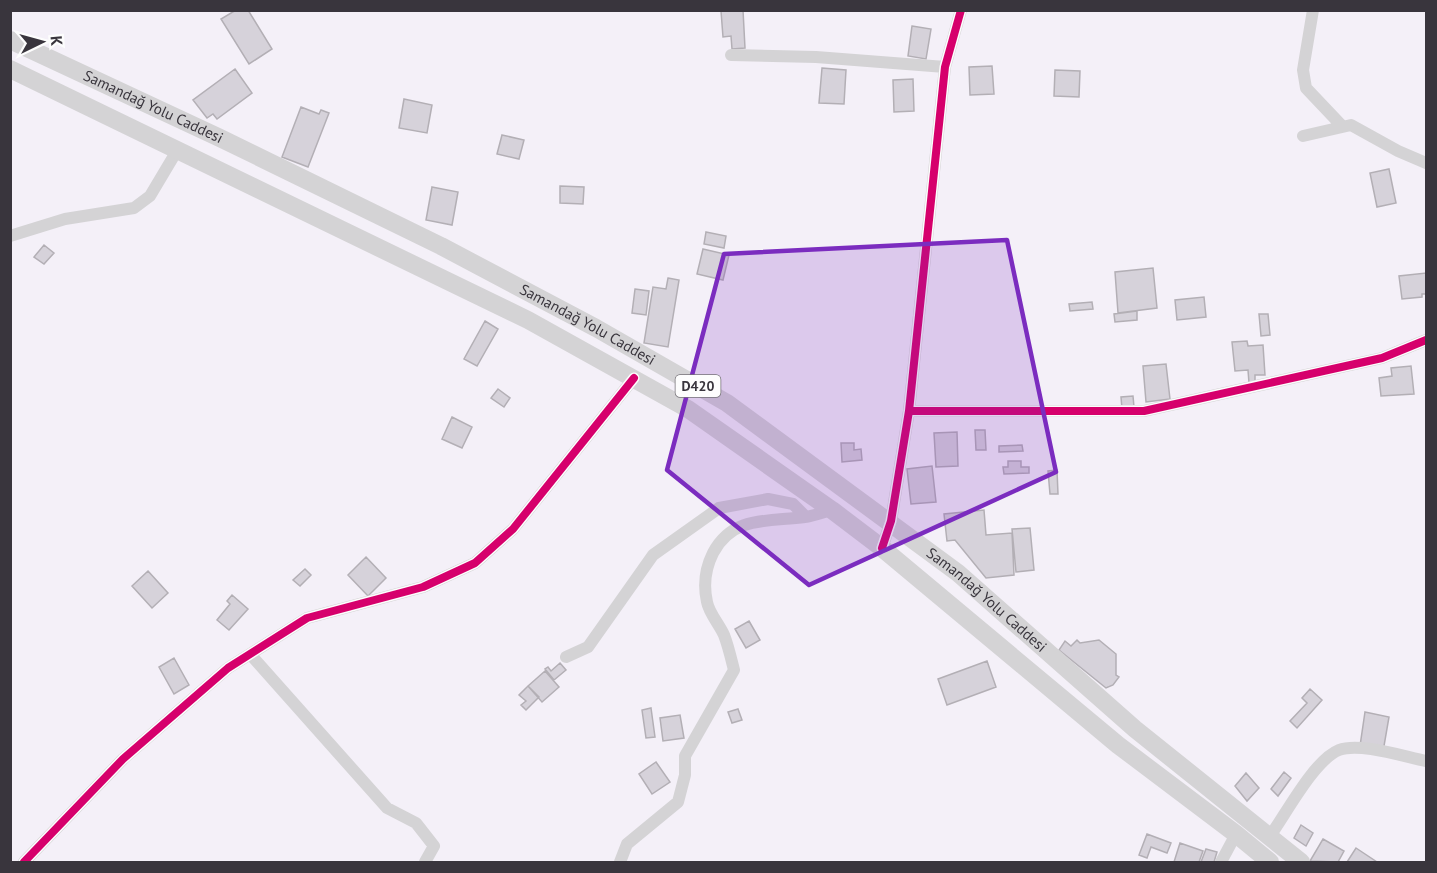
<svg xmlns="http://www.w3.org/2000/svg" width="1437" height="873" viewBox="0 0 1437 873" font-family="'PT Sans',sans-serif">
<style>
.building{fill:#d6d2da;stroke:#b3afb5;stroke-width:1.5}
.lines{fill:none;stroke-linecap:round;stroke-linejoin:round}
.minor{stroke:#d4d3d5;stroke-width:12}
.highway{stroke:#d4d3d5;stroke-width:18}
.cycleway-casing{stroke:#fdfdfd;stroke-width:11}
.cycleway{stroke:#d6006c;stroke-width:8}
.marked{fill:#7b2cbf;fill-opacity:0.2;stroke:#7b2cbf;stroke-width:4.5;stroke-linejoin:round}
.labels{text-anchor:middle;stroke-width:5;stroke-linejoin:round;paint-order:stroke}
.shield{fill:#fdfdfd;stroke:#747177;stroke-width:1.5}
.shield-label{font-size:14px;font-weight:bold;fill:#39353d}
.street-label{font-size:15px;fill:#39353d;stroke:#fdfdfd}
</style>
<rect width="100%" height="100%" fill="#f4f0f8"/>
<path class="building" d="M236,10H248L272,49L249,64L221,19Z
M743,10L745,48L732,49L731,36L723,37L721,11Z
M912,26L931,29L926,59L908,56Z
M992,66L994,94L970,95L969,67Z
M822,68L846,70L844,104L819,103Z
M235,69L252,93L217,119L213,114L207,118L193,100Z
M1055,70L1080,71L1079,97L1054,96Z
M913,79L914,111L894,112L893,80Z
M404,99L432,105L427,133L399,128Z
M301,107L319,114L321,110L329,113L308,167L282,157Z
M502,135L524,140L519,159L497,154Z
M1389,169L1396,203L1377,207L1370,173Z
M560,186L584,187L583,204L560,203Z
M432,187L458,192L452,225L426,220Z
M706,232L726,236L724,248L704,244Z
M44,245L54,253L44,264L34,257Z
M703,249L729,255L723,280L697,274Z
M1153,268L1157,308L1118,313L1115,272Z
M1426,273V294H1422V297L1402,299L1399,276Z
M668,278L679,280L668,347L644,343L653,287L666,289Z
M635,289L649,291L646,315L632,313Z
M1204,297L1206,317L1177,320L1175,300Z
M1092,302L1093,309L1070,311L1069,304Z
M1137,311V320L1115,322L1114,314Z
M1259,314H1268L1270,335L1261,336Z
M485,321L498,329L477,366L464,359Z
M1247,341L1248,346L1263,345L1265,375H1255V383H1249L1248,370L1235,371L1232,342Z
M1166,364L1170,399L1146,402L1143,366Z
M1411,366L1414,394L1381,396L1379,378L1392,376L1391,368Z
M498,389L510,398L504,407L491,398Z
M1133,396L1134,407L1122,409L1121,397Z
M452,417L472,427L462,448L442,439Z
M975,430H985L986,450H976Z
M957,432L958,466L936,467L934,433Z
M841,443H854V450L861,449L862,460L842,462Z
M1022,445L1023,451L999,452V446Z
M1008,461H1021V467H1029V473L1004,474L1003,467H1008Z
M932,466L936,502L911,504L907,469Z
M1057,470L1058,494H1050L1048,471Z
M984,510L986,535L1012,533L1014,575L986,578L955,540L947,541L944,514Z
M1030,528L1034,570L1016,572L1012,529Z
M366,557L386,578L368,596L348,575Z
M305,569L311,575L300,586L293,580Z
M148,571L168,593L152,608L132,586Z
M232,595L248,609L229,630L217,620L230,604L227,601Z
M749,621L760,640L746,648L735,629Z
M1077,640L1080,643L1099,640L1116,654V675L1119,677L1113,685L1106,688L1059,650L1065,641L1071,646Z
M174,658L189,685L174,694L159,667Z
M987,661L996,687L947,705L938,679Z
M560,663L566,670L554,680L545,669L548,667L551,671Z
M545,671L559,687L542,702L528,686Z
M528,686L539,697L526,710L521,705L526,701L519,695Z
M1310,689L1322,700L1297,728L1290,721L1307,703L1302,698Z
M651,708L655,737L646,738L642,710Z
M738,709L742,720L732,723L728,712Z
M1365,712L1389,717L1384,746H1360Z
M680,715L684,738L663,741L660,718Z
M656,762L670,782L652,794L639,774Z
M1284,772L1291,778L1278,796L1271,789Z
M1246,773L1259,788L1247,801L1235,786Z
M1301,825L1313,833L1306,846L1294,838Z
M1147,834L1171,843L1167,853L1151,847L1147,858L1139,855Z
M1323,839L1344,851L1338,862L1310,861Z
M1180,843L1203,851L1199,862H1174Z
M1356,848L1377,862H1347Z
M1206,849L1217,852L1214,862H1201Z"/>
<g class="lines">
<path class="minor" d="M1313,10L1303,70L1306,88L1342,126
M731,55L816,57L945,67
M1303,136L1351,125L1398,151L1426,163
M10,236L65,219L134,208L150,196L178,149
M909,411H1144L1382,358L1426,340
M882,548L891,521L909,411L945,67L961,10
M250,654L387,808L416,823L434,846L425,862
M566,657L588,647L653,555L719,508L768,499L793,504L806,517
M1270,836C1286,814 1314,760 1339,750C1360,742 1405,757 1426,761
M24,862L123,759L228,668L307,618L423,587L475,563L513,529L634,378
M620,862L627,844L678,802L685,775V756L734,670C731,658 728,645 724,635C719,624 709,613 707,602C703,584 705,569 713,553C733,515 769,522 805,517C814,516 823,512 832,510
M1221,862L1236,834"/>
<g class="highway">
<path id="s1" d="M10,40L220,138L441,246L596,328L727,403L958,573L1135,729L1301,862"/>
<path d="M10,69L528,320L688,409L832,510L882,548L1118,745L1236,834L1270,862"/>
</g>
<defs>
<path id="cycleway" d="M909,411H1144L1382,358L1426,340
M882,548L891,521L909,411L945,67L961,10
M24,862L123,759L228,668L307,618L423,587L475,563L513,529L634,378"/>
</defs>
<use href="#cycleway" class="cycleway-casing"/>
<use href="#cycleway" class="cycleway"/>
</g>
<path class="marked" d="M1007,240L1056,472L809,585L667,470L724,254Z"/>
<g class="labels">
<rect class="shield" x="675.5" y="375" width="45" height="22" rx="4.5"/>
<g class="shield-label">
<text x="698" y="391">D420</text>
</g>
<g class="street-label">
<text dy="5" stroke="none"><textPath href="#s1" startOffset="158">Samandağ Yolu Caddesi</textPath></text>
<text dy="5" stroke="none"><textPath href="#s1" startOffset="644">Samandağ Yolu Caddesi</textPath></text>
<text dy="5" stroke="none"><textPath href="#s1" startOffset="1130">Samandağ Yolu Caddesi</textPath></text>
</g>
</g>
<rect width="1437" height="873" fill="none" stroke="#39353d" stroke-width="24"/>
<g transform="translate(42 42) rotate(85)" stroke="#fdfdfd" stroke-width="4.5" paint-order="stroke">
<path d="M0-4.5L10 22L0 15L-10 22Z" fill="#39353d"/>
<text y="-9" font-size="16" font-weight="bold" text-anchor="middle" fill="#39353d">K</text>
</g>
</svg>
